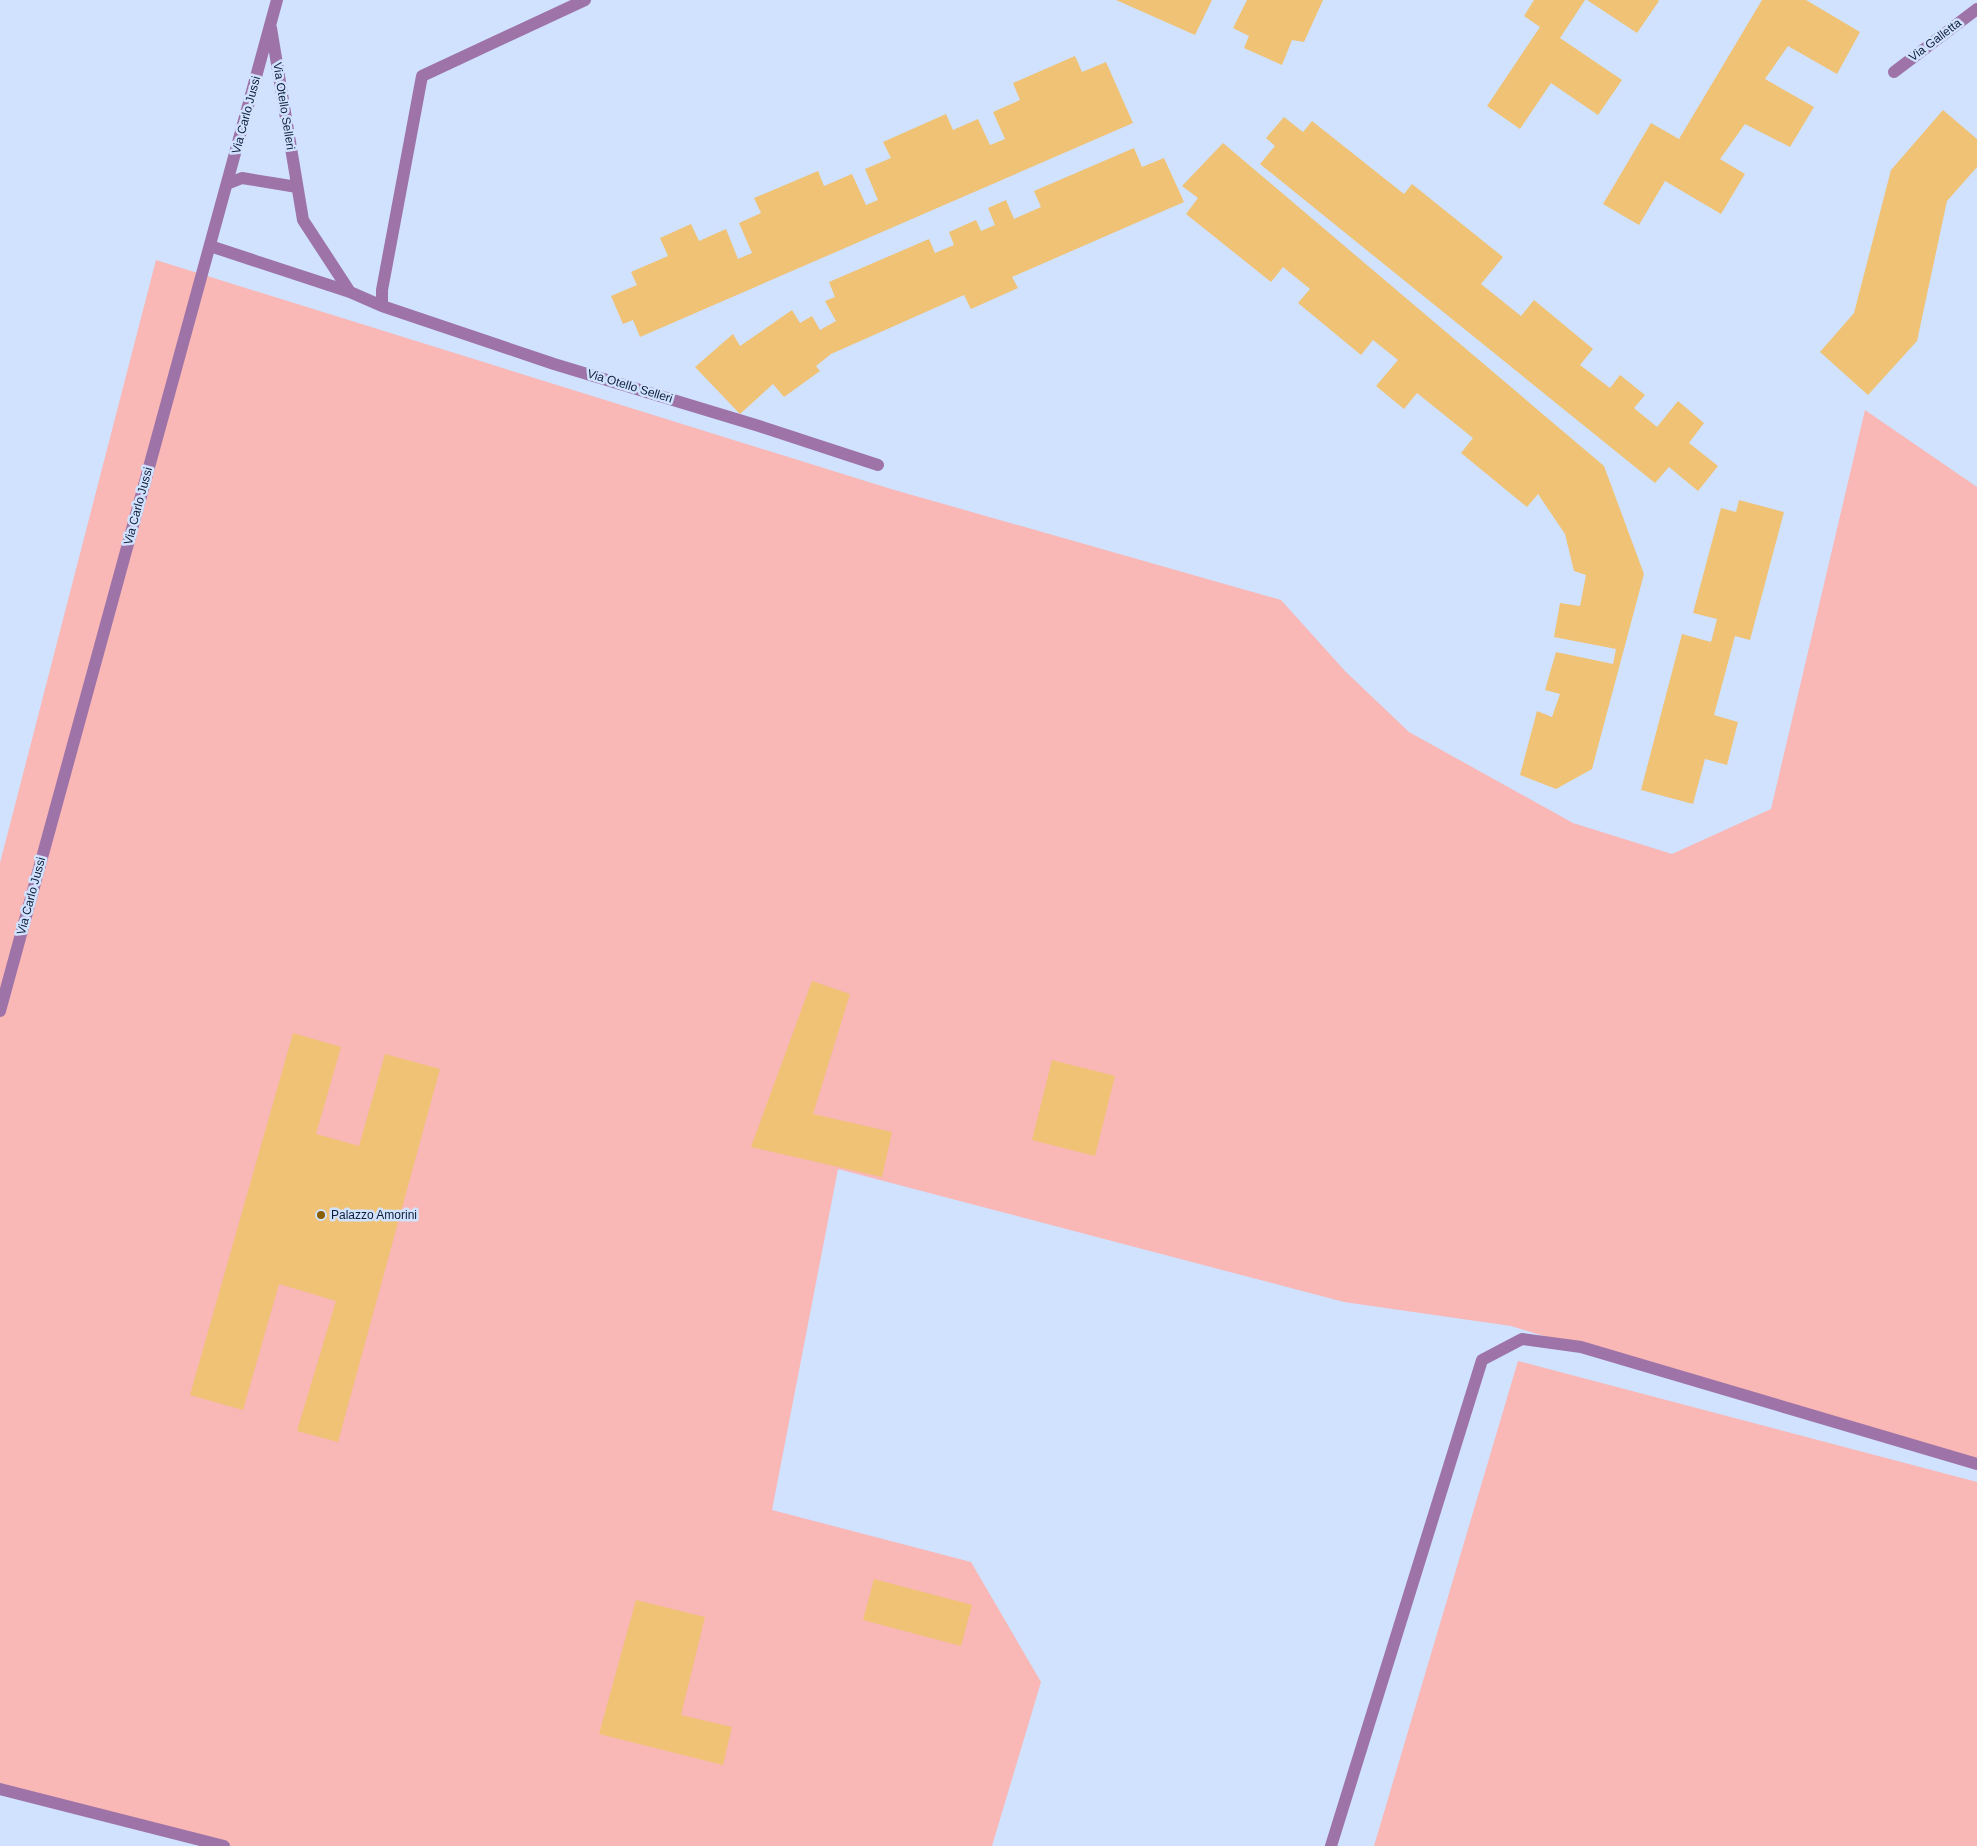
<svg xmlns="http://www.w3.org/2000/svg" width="1977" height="1846" viewBox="0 0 1977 1846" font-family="Arial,sans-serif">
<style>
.green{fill:#f9b7b6}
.building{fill:#efc275}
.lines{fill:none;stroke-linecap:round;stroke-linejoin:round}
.minor{stroke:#9e73a8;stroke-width:12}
.poi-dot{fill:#896000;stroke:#d0e2fe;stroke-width:2}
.labels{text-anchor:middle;stroke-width:5;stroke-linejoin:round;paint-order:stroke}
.street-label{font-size:12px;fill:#0f1f39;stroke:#d0e2fe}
.poi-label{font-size:12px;fill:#0f1f39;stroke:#d0e2fe;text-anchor:start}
</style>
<rect width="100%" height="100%" fill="#d0e2fe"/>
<path class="green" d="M156,260L891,489L1281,600L1345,671L1409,732L1573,823L1672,854L1771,809L1865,410L1977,487V1465L1511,1326L1344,1302L838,1169L772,1510L971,1562L1041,1682L992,1846H202L0,1787V863Z
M1518,1361L1977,1482V1846H1374Z"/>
<path class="building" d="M1116,0H1212L1195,35Z
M1247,0H1323L1304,42L1292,40L1282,65L1244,48L1249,36L1233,28Z
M1534,0H1585L1560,38L1622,80L1598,115L1551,83L1520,129L1487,106L1540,27L1524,16Z
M1587,0H1658L1659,1L1637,33Z
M1762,0H1806L1860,32L1837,74L1788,46L1765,79L1814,107L1790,147L1745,124L1720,159L1745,174L1721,214L1665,181L1639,225L1603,204L1651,123L1679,139Z
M1075,56L1082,72L1106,62L1133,123L640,337L633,320L623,324L611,296L637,285L631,272L668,256L660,238L691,224L699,241L726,229L738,259L752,253L739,223L761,213L754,198L818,171L824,186L852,174L866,205L878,200L865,169L891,158L883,142L946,114L953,130L978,119L990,145L1005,139L993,112L1020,100L1013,83Z
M1943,110L1977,139V167L1947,201L1917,341L1868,395L1820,352L1854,313L1891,170Z
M1284,117L1303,132L1312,121L1404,194L1412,184L1503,257L1481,284L1521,316L1534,300L1593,349L1580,365L1610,388L1620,375L1645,395L1634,408L1657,427L1678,401L1704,423L1689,443L1718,466L1698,491L1669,467L1655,483L1260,164L1275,146L1266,138Z
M1223,143L1604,466L1644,574L1592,769L1556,789L1520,775L1537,711L1552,717L1560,694L1545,690L1556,652L1613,664L1616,649L1554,637L1560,603L1580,606L1586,575L1574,571L1565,534L1538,494L1527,507L1461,453L1473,438L1417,393L1404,409L1376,386L1398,360L1373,340L1361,355L1298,303L1310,289L1283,267L1271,282L1186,214L1198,198L1182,186Z
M1134,148L1142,167L1164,158L1184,202L1012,277L1018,288L971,309L964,295L831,354L816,366L820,371L784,397L773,384L740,414L695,367L733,334L740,346L792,310L800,323L812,316L820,330L836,321L825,301L835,297L829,282L929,239L935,253L954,245L949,232L976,220L981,231L995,225L988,208L1006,200L1014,219L1041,207L1034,191Z
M1739,500L1784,512L1750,640L1735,636L1714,715L1738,722L1727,765L1705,759L1693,804L1641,790L1682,634L1711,642L1717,619L1693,613L1721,508L1736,512Z
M812,981L850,994L813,1114L892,1132L882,1177L751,1147Z
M293,1033L341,1047L316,1134L359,1146L385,1054L440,1069L338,1442L297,1431L336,1301L279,1284L243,1410L190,1395Z
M1052,1060L1115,1076L1095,1156L1032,1140Z
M874,1579L972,1605L961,1646L863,1620Z
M636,1600L705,1617L681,1715L732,1727L723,1765L599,1734Z"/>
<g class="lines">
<path class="minor" d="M271,28L303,220L350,292
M1894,72L1977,9
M227,184L242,178L297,187
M210,246L350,292L382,306L554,364L759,426L878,465
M382,306V290L422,76L585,0
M0,1011L277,0
M0,1789L224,1846
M1331,1846L1482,1360L1522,1339L1581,1347L1977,1464"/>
</g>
<circle class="poi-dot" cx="321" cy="1215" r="5"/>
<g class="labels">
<g class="street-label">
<text transform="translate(1935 40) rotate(-37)" y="4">Via Galletta</text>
<text transform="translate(284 106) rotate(81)" y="4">Via Otello Selleri</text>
<text transform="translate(246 115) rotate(-75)" y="4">Via Carlo Jussi</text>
<text transform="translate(630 386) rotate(17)" y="4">Via Otello Selleri</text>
<text transform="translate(138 506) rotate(-75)" y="4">Via Carlo Jussi</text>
<text transform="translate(31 896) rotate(-75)" y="4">Via Carlo Jussi</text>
</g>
<g class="poi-label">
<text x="331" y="1219">Palazzo Amorini</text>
</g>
</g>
</svg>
